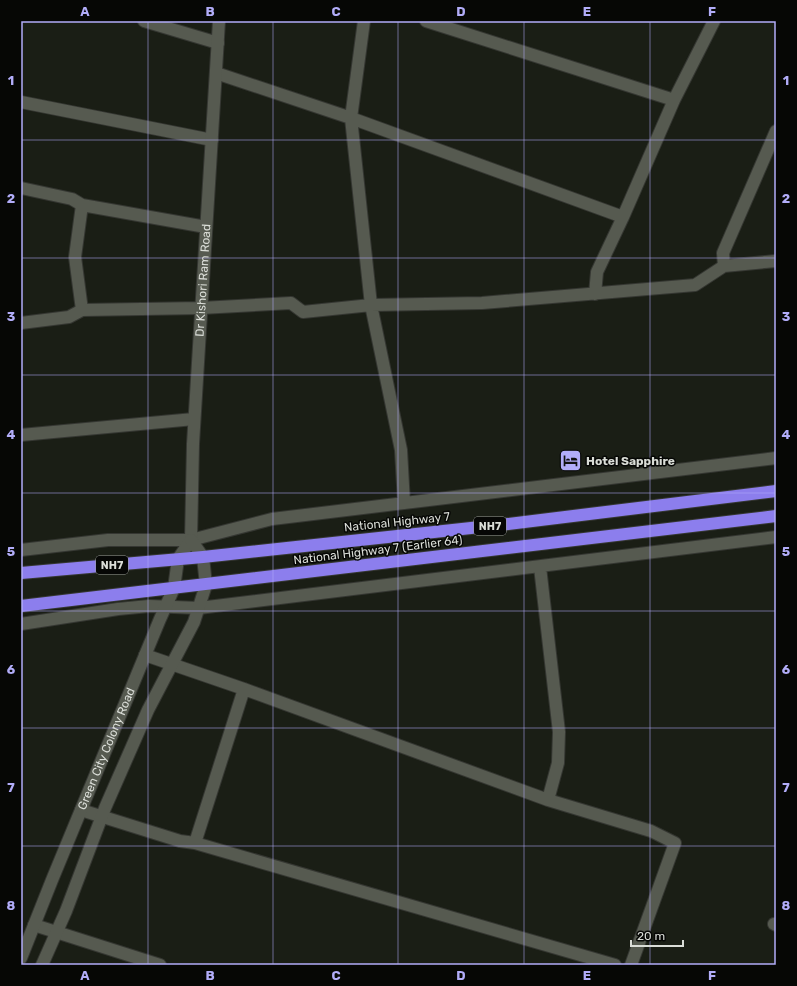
<svg xmlns="http://www.w3.org/2000/svg" width="797" height="986" viewBox="0 0 797 986" font-family="Rubik,sans-serif">
<style>
.lines{fill:none;stroke-linecap:round;stroke-linejoin:round}
.street-casing{stroke:#353732;stroke-width:14}
.secondary-casing{stroke:#353732;stroke-width:14}
.highway-casing{stroke:#353732;stroke-width:14}
.street{stroke:#565a50;stroke-width:12}
.secondary{stroke:#565a50;stroke-width:12}
.highway{stroke:#8c7eed;stroke-width:12}
.grid{fill:none;stroke:#b2adf9;stroke-width:1;stroke-opacity:0.55}
.labels{text-anchor:middle;stroke-width:3;stroke-linejoin:round;paint-order:stroke}
.shield{fill:#060705;stroke:#9a9d98;stroke-width:1}
.shield-label{font-size:11px;font-weight:bold;fill:#daddd7}
.street-label{font-size:12px;fill:#daddd7;stroke:#060705}
.poi-label{font-size:12px;font-weight:bold;fill:#daddd7;stroke:#060705;text-anchor:start}
.neatline{fill:none;stroke:#b2adf9;stroke-width:1.5}
.grid-label{font-size:13px;text-anchor:middle;font-weight:bold;fill:#b2adf9}
</style>
<rect width="100%" height="100%" fill="#1a1e15"/>
<g class="lines">
<defs>
<path id="street" d="M144,21L218,43
M364,21L351,118L371,305L401,450L404,503
M426,21L674,100
M216,73L351,118L623,217L597,272L595,294
M21,102L212,140
M21,188L72,199L82,205L206,227
M623,217L674,100L714,21
M724,266L723,253L776,131
M82,310L75,257L82,205
M21,323L69,317L82,310L201,308L291,303L303,312L371,305L482,303L695,285L724,266L776,261
M21,435L194,419
M191,540L272,519L776,458
M540,567L559,732L558,763L548,800
M199,608L776,537
M145,655L244,689L548,800L651,831L675,843L631,965
M81,810L180,841L195,843L615,965
M195,843L244,689
M774,924L776,925
M34,925L160,965"/>
<g id="secondary">
<path id="s1" d="M191,540L193,444L219,21"/>
<path d="M21,550L108,540H191"/>
<path d="M21,624L118,609L149,606L199,608"/>
<path id="s2" d="M21,958L52,880L160,619L174,588L178,559L191,540"/>
<path d="M42,965L66,911L105,808L148,710L194,622L206,585L203,557L191,540"/>
</g>
<path id="highway" d="M21,573L203,557L508,524L776,491
M21,606L776,516"/>
</defs>
<use href="#street" class="street-casing"/>
<use href="#secondary" class="secondary-casing"/>
<use href="#highway" class="highway-casing"/>
<use href="#street" class="street"/>
<use href="#secondary" class="secondary"/>
<use href="#highway" class="highway"/>
</g>
<path class="grid" d="M148,21V965M273,21V965M398,21V965M524,21V965M650,21V965M21,140H776M21,258H776M21,375H776M21,493H776M21,611H776M21,728H776M21,846H776"/>
<defs>
<symbol id="hotel-square" viewBox="-11 -11 22 22"><rect x="-9" y="-9" width="18" height="18" rx="4" fill="#b2adf9" stroke="#060705"/><path d="M-6-4.5h1.5V1H6V5H4.5V3h-9V5H-6ZM-4 0a1.8 1.8 0 1 1 3.6 0ZM.5 0V-2.5h3Q6-2.5 6 0Z" fill="#111"/></symbol>
</defs>
<g fill-rule="evenodd">
<use href="#hotel-square" x="558" y="448" width="25" height="25"/>
</g>
<g class="labels">
<g class="shield">
<rect x="474" y="517" width="32" height="18" rx="3"/>
<rect x="96" y="556" width="32" height="18" rx="3"/>
</g>
<g class="shield-label">
<text x="490" y="530">NH7</text>
<text x="112" y="569">NH7</text>
</g>
<g class="street-label">
<text dy="4" stroke="none"><textPath href="#s1" startOffset="260">Dr Kishori Ram Road</textPath></text>
<text transform="translate(397 522) rotate(-6)" y="4">National Highway 7</text>
<text transform="translate(378 550) rotate(-7)" y="4">National Highway 7 (Earlier 64)</text>
<text dy="4" stroke="none"><textPath href="#s2" startOffset="226">Green City Colony Road</textPath></text>
</g>
<g class="poi-label">
<text x="586" y="465">Hotel Sapphire</text>
</g>
</g>
<rect width="797" height="986" fill="none" stroke="#060705" stroke-width="44"/>
<path d="M631 940v6h52v-6" fill="none" stroke="#daddd7" stroke-width="2"/>
<text x="637" y="940" font-size="12" fill="#daddd7" stroke="#060705" stroke-width="3" paint-order="stroke">20 m</text>
<rect x="22" y="22" width="753" height="942" class="neatline"/>
<g class="grid-label">
<text x="85" y="16">A</text>
<text x="210" y="16">B</text>
<text x="336" y="16">C</text>
<text x="461" y="16">D</text>
<text x="587" y="16">E</text>
<text x="712" y="16">F</text>
<text x="11" y="85">1</text>
<text x="786" y="85">1</text>
<text x="11" y="203">2</text>
<text x="786" y="203">2</text>
<text x="11" y="321">3</text>
<text x="786" y="321">3</text>
<text x="11" y="439">4</text>
<text x="786" y="439">4</text>
<text x="11" y="556">5</text>
<text x="786" y="556">5</text>
<text x="11" y="674">6</text>
<text x="786" y="674">6</text>
<text x="11" y="792">7</text>
<text x="786" y="792">7</text>
<text x="11" y="910">8</text>
<text x="786" y="910">8</text>
<text x="85" y="980">A</text>
<text x="210" y="980">B</text>
<text x="336" y="980">C</text>
<text x="461" y="980">D</text>
<text x="587" y="980">E</text>
<text x="712" y="980">F</text>
</g>
</svg>
